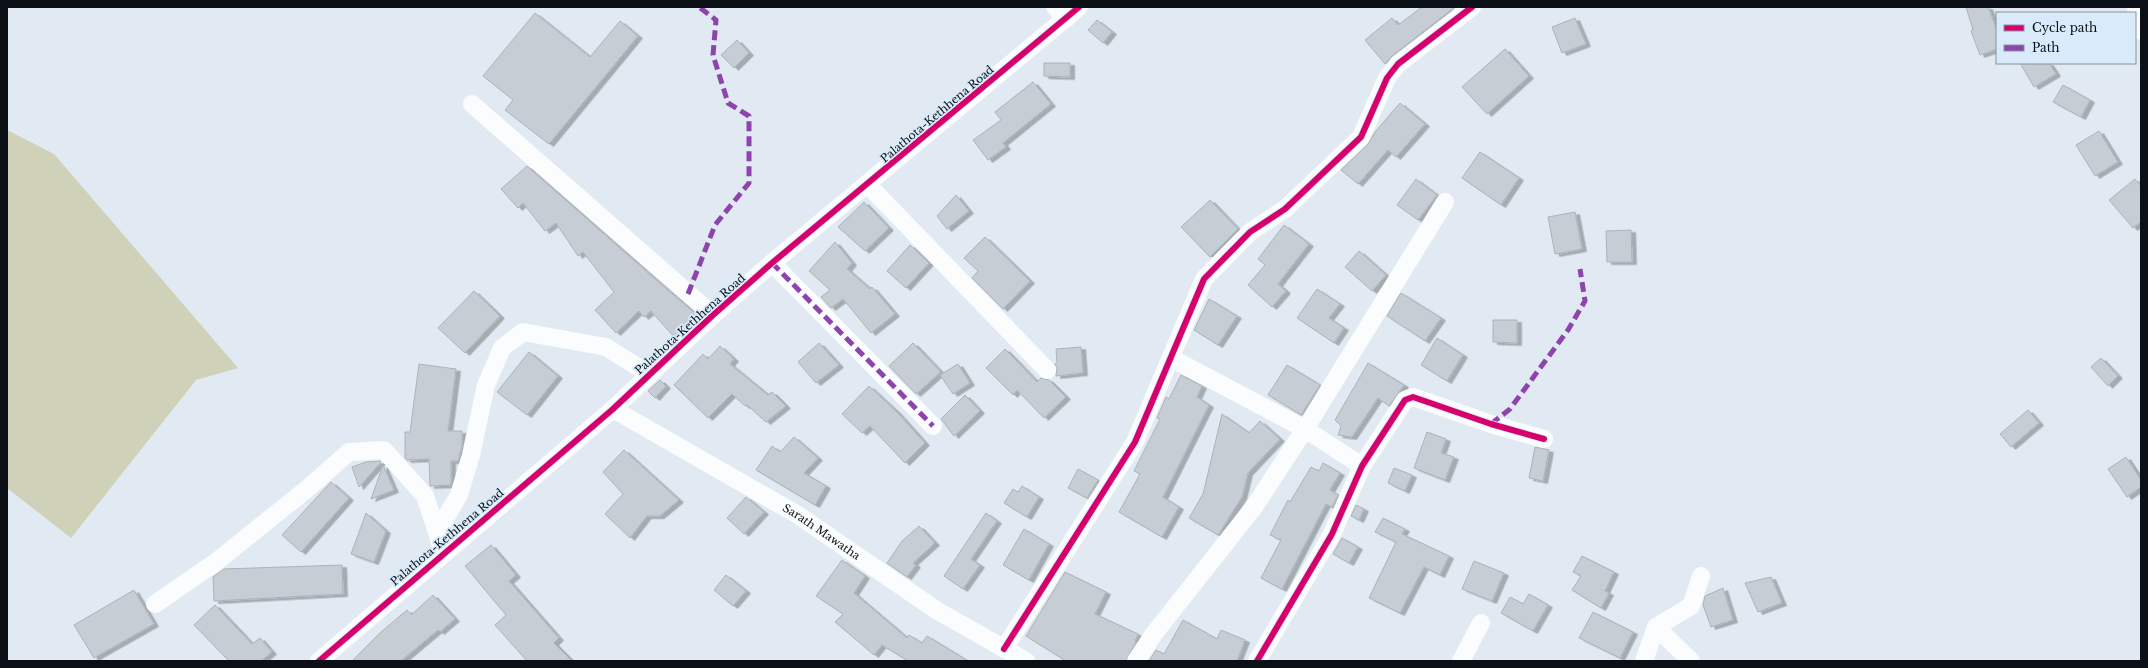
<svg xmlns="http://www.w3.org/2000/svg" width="2148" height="668" viewBox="0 0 2148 668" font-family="'Libre Baskerville',serif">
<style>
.green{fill:#cfd1b9}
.building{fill:#c6cdd4;stroke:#acb2b9;filter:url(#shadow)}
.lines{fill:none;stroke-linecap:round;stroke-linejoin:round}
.minor{stroke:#fafcfd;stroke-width:18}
.quiet{stroke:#8e44ad;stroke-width:5;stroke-dasharray:10 5;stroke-linecap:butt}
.cycleway-casing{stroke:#d9ebfa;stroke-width:8}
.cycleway{stroke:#d6006c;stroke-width:6}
.labels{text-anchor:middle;stroke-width:3.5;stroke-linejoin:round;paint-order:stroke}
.street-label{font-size:11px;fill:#0a1015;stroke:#d9ebfa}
</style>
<defs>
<filter id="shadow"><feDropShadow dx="4.5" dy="2.5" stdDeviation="0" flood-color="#0004"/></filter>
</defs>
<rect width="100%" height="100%" fill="#e1eaf2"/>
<path class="green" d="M7,130L54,154L238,368L196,380L71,538L7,488Z"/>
<path class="building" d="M1422,7H1455L1392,56L1385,64L1365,40L1392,18L1398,25Z
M1966,7H1988L1997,30V49L1980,55L1971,31L1973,30Z
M535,13L590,57L620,21L638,36L549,144L505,110L513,100L483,76Z
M1575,18L1586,44L1562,53L1552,27Z
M1097,20L1112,32L1103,43L1088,30Z
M737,40L749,53L734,68L721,55Z
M1505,49L1529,76L1487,114L1462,87Z
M1044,63H1070V77L1044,76Z
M2020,63H2049L2056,74L2034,87Z
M1033,82L1051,104L1003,143L1006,147L988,160L973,140L1001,120L995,112Z
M2063,85L2090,100L2081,117L2053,102Z
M1400,103L1425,124L1396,157L1388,150L1358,184L1341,170L1368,144L1375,132Z
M2099,131L2118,162L2095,176L2076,145Z
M1480,152L1519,178L1501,205L1462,178Z
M527,166L654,278L697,315L674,337L651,311L644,317L639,311L616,333L595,310L614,292L583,252L578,256L556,223L545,231L523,203L518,208L501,189Z
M1416,179L1437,195L1418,220L1397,205Z
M2135,179L2141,186V222L2133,228L2109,200Z
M956,195L969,211L947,229L937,216Z
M1210,200L1238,229L1210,257L1181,227Z
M864,202L889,228L865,251L838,227Z
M1575,212L1582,249L1555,254L1548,217Z
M1284,225L1309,244L1278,284L1286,291L1272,307L1248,285L1265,265L1258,259Z
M1631,230L1632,262H1607L1606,231Z
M985,237L1030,281L1003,309L972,278L978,271L964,258Z
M835,242L852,263L847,269L870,289L872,287L895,314L871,333L843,299L831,308L821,297L830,290L809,271Z
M910,245L929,263L906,288L887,271Z
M1359,251L1386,275L1372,291L1345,267Z
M1317,289L1340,304L1329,318L1344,328L1334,343L1297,318Z
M474,291L500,316L465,353L438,328Z
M1401,293L1441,318L1425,341L1387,316Z
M1209,299L1237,316L1218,345L1194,330Z
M1493,320H1517V343L1493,342Z
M1437,338L1463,355L1447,381L1421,365Z
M819,343L839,365L816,383L798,362Z
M913,343L941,372L916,394L889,366Z
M720,346L734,359L730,364L768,395L772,392L786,406L766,422L747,405L745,406L732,394L708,418L674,385L703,354L708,359Z
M1081,347L1083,373L1056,376L1057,368L1055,364L1057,362L1056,349Z
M1005,349L1037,382L1041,378L1049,380L1066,397L1044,418L1017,390L1013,395L986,368Z
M529,352L558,376L527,415L497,392Z
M2101,358L2118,376L2108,386L2091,367Z
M1368,363L1404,385L1389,406L1378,398L1352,437L1338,435L1341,426L1335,420Z
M419,364L456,369L448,431H462V446L458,461H451V485L430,486L429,459L407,460L405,458V432H410Z
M958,364L970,383L953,394L940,375Z
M1287,365L1320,385L1301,415L1268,395Z
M1181,375L1202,386L1197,397L1209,405L1163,497L1179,507L1162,537L1119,512L1140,474L1134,471L1160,419L1157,418L1166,397L1169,399Z
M660,380L666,386L655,398L648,391Z
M869,386L897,412L925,443L905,463L870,426L862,433L842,414Z
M965,395L980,411L954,436L941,419Z
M2028,410L2039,423L2011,447L2000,434Z
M1222,414L1249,433L1260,421L1280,439L1248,473L1242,497L1218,535L1189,518L1203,494Z
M1427,432L1446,439L1441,453L1454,457L1445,480L1414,468Z
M794,437L818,458L804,473L826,486L815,505L756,470L772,446L780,452Z
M1535,447L1549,450L1543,481L1529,478Z
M624,450L679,500L660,516H647L630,538L605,514L623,494L603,472Z
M2126,457L2141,480V487L2127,497L2108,469Z
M380,461L381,462L359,487L352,467L366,462Z
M1323,463L1340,473L1330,490L1338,495L1332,507L1326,504L1282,589L1261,578L1281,540L1270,535L1288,500L1290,502L1311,467L1319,471Z
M383,465L394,490L371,499Z
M1394,468L1412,475L1405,491L1388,483Z
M1078,469L1098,480L1087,498L1068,488Z
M331,482L349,498L301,552L282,535Z
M1022,486L1039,497L1027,517L1004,503L1013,489L1018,492Z
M746,497L764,512L744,534L727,518Z
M1356,505L1364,509L1359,520L1351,516Z
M366,513L386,531L374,562L351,554Z
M986,513L997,521L971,559L980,565L963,589L944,576Z
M1383,518L1405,529L1402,534L1449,556L1440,575L1424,567L1400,613L1369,598L1396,542L1375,532Z
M919,526L935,543L913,563L916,565L907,577L887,563L902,541Z
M1024,529L1049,544L1029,580L1003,565Z
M1342,538L1358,547L1349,563L1333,554Z
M491,545L516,575L509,581L559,638L554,643L572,661H527L495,625L506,615L465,566Z
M1582,556L1614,572L1605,591L1609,593L1601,608L1572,590L1581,576L1573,572Z
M842,560L865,576L854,593L907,638L909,635L922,643L927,636L968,661H908L882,645L874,655L835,622L843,614L816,596Z
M1474,561L1504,573L1492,601L1462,589Z
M342,565L343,594L214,601L213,577L224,569Z
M1065,572L1106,592L1095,614L1138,634L1135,641L1136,642L1126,661H1066L1026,636Z
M726,575L746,591L733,606L714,590Z
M1771,577L1782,603L1758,612L1745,583Z
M1723,588L1733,620L1711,627L1703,605L1705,596Z
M134,590L154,624L94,658L74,625Z
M1529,594L1548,605L1533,631L1501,613L1510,597L1523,604Z
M433,595L455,619L440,632L438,630L401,661H352L381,632L407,610L411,615Z
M215,605L252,644L260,638L272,652L261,661H229L194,625Z
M1593,612L1633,632L1620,658L1579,638Z
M1183,620L1217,639L1221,630L1245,640L1237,661H1149L1156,650L1164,654Z"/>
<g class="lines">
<g class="minor">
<path d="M1055,7L1066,19"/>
<path d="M2136,7L2141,31"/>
<path d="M472,104L713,315"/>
<path d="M868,185L1047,370"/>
<path d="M772,263L933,426"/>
<path d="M1171,358L1305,429L1362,466"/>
<path id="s1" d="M613,409L798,515L936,610L1026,661"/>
<path d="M443,554L437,532L459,495L471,455L486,385L502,348L523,332L606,347L649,374"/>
<path d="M155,604L216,562L307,489L349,452L384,450L425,496L437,532"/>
<path d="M1656,627L1691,661"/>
<path d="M1004,649L1135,442L1204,279L1250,232L1285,209L1361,137L1387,78L1398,64L1472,7"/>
<path d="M319,661L613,409L713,315L772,263L1079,7"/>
<path d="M1136,661L1153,635L1254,507L1305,429L1445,202"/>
<path d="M1257,661L1332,534L1362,466L1405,400L1413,397L1491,424L1544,439"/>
<path d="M1461,661L1481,623"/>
<path d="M1644,661L1656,627L1691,606L1701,576"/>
</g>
<path class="quiet" d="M772,263L933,426
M688,294L715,225L749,183V116L728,103L713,55L716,20L699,7
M1491,424L1510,409L1568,330L1585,301L1580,269"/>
<defs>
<path id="cycleway" d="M1004,649L1135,442L1204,279L1250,232L1285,209L1361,137L1387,78L1398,64L1472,7
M319,661L613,409L713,315L772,263L1079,7
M1257,661L1332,534L1362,466L1405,400L1413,397L1491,424L1544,439"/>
</defs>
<use href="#cycleway" class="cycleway-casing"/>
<use href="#cycleway" class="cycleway"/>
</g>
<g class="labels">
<g class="street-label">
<text transform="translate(937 114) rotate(-40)" y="4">Palathota-Kethhena Road</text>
<text transform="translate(690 324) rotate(-42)" y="4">Palathota-Kethhena Road</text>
<text dy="4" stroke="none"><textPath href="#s1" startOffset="242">Sarath Mawatha</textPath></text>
<text transform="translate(447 537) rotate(-40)" y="4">Palathota-Kethhena Road</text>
</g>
</g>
<rect width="2148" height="668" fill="none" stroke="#0a1015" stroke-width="16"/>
<rect x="1996" y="12" width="140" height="52" fill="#d9ebfa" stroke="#86939e"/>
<rect x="2004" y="25" width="20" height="6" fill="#d6006c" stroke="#86939e"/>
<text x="2032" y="32" font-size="12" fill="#0a1015">Cycle path</text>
<rect x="2004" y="45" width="20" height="6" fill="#8e44ad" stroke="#86939e"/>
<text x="2032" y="52" font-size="12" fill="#0a1015">Path</text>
</svg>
